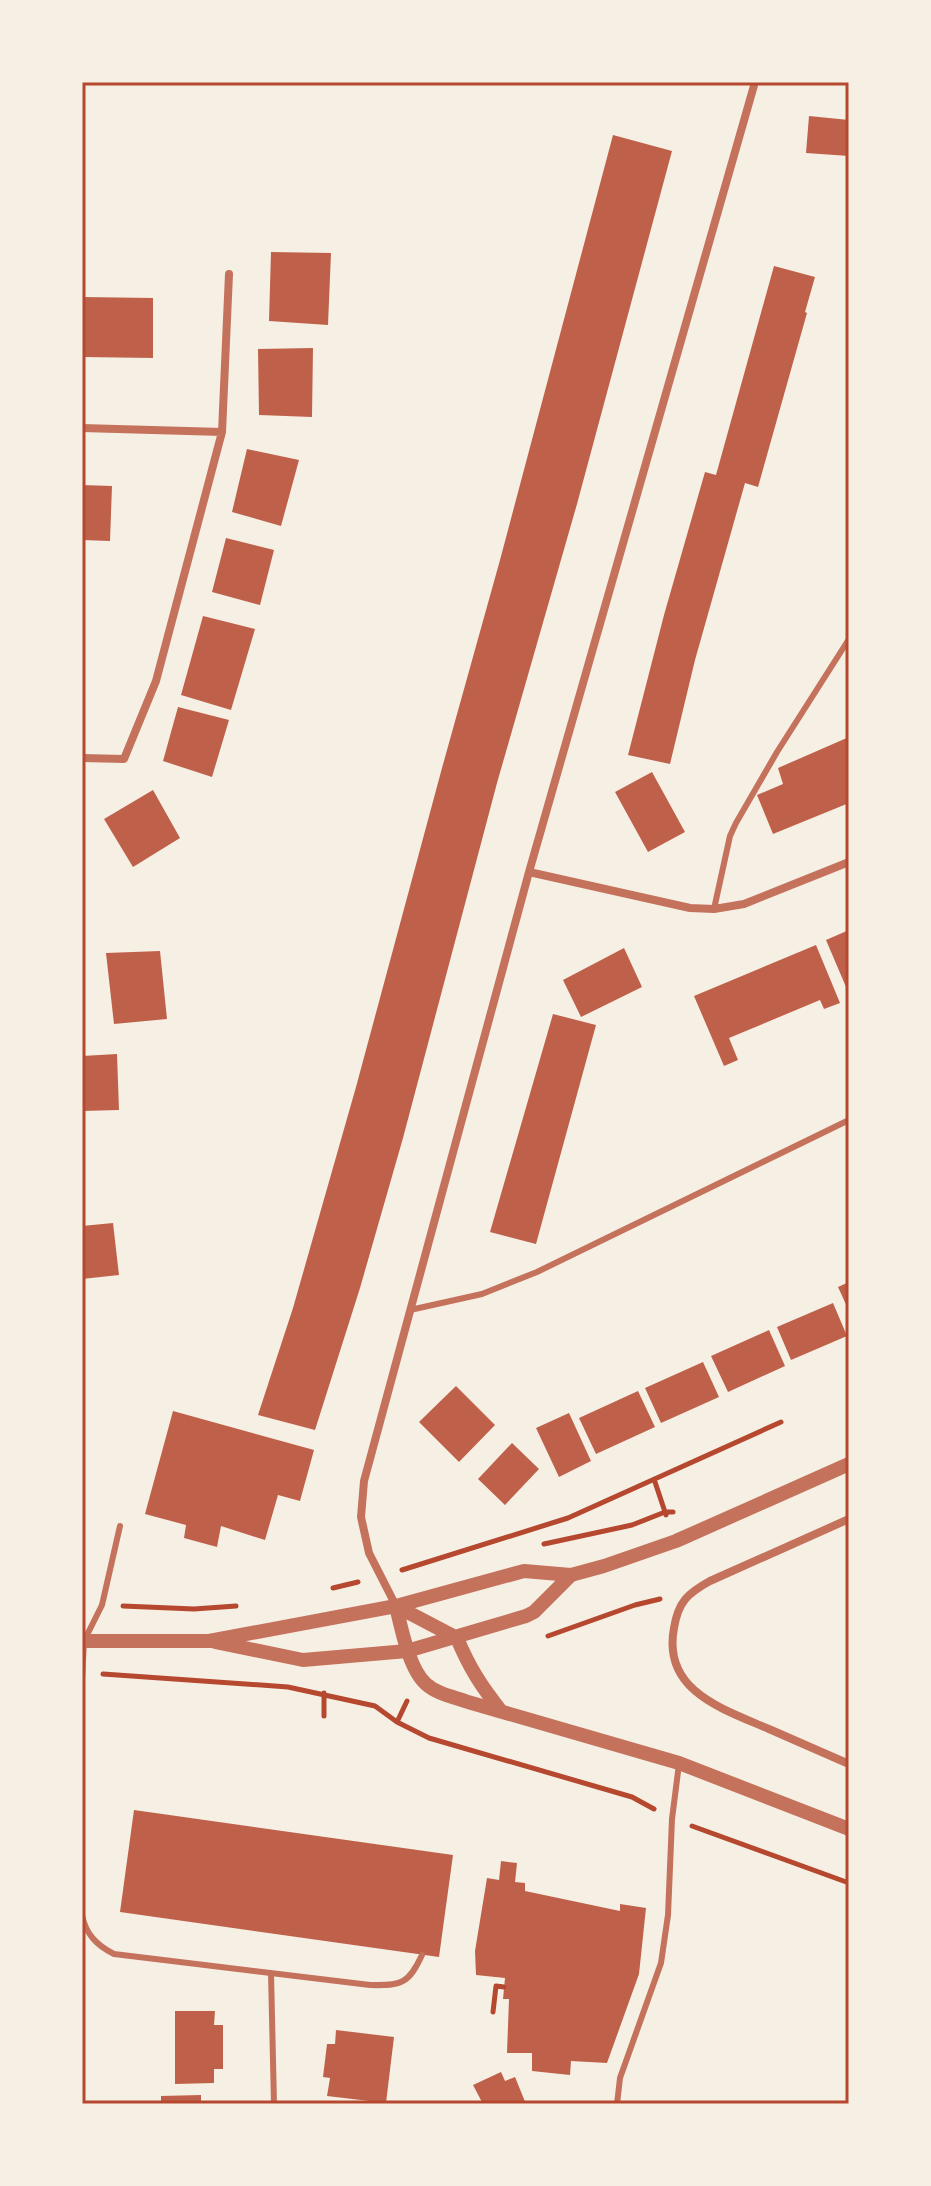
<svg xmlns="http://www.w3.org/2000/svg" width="931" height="2186" viewBox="0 0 931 2186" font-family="Figtree,sans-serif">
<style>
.building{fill:#bf614a}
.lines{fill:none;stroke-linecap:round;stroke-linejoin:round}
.path{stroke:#b5482f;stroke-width:5}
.service{stroke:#c5725c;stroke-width:6}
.minor{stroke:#c5725c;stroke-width:8}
.tertiary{stroke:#c5725c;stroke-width:14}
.neatline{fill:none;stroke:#b5482f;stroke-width:3}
</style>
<rect width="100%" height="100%" fill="#f6efe4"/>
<path class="building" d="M809,116L849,120V156L806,153Z
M613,135L672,151L577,504L497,783L403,1138L360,1288L315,1430L258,1415L293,1308L356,1087L442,768L500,560Z
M271,252L331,253L328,325L269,321Z
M774,266L815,277L805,312L807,313L758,487L745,483L695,660L670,764L628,755L664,615L705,472L716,475Z
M82,297L153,298V358L82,357Z
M313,348L312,417L259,415L258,349Z
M247,449L299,460L281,526L232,512Z
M82,485L112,486L110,541L82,540Z
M226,538L274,550L260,605L212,592Z
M203,616L255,629L231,710L181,695Z
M178,707L229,720L212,777L163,761Z
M849,737V803L773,834L757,795L783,784L778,768Z
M652,772L685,832L648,852L615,792Z
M153,790L180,838L133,867L104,819Z
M849,930V994L826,940Z
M816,945L840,1003L824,1009L820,1000L729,1038L738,1060L724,1066L694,996Z
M624,948L642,987L581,1017L563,980Z
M160,951L167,1019L114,1024L106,953Z
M553,1014L596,1025L536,1244L490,1232Z
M117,1054L119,1110L82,1111V1056Z
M113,1223L119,1275L82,1279V1226Z
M849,1282V1311L838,1287Z
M833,1303L847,1336L791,1360L777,1327Z
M769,1330L785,1366L728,1392L711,1356Z
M703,1362L719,1397L661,1423L645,1388Z
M456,1386L495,1425L459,1462L419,1422Z
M638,1391L655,1427L596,1454L579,1418Z
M173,1411L314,1450L300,1501L278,1495L265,1540L221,1526L217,1547L184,1538L186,1525L145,1514Z
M569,1413L591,1461L559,1477L536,1428Z
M512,1443L539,1469L505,1505L478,1479Z
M134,1810L453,1855L439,1957L120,1912Z
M501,1861L517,1863L515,1882L525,1883V1891L620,1911V1904L646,1908L639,1974L607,2063L571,2061L570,2075L532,2071V2053H507L509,1999H503L505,1978L476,1975L475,1951L487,1878L499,1880Z
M175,2011H215L214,2025H223V2069H214V2083L175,2084Z
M336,2030L394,2037L386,2103L327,2096L330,2078L323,2077L327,2044H335Z
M501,2072L505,2081L515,2077L526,2104H483L473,2085Z
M201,2095V2104H161V2096Z"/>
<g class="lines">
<path class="path" d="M654,1479L666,1515
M544,1544L632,1525L665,1512H673
M402,1570L568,1518L781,1422
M333,1588L358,1582
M123,1606L194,1609L236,1606
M548,1636L635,1605L660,1599
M103,1674L288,1687L375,1706L397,1722L429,1738L632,1797L654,1809
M324,1693V1716
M397,1722L407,1701
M692,1826L849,1883
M493,2012L496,1986L504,1987"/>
<path class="service" d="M714,909L730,836L736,823L777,752L849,639
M410,1310L482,1294L537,1272L849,1120
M82,1680L84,1641L102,1605L120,1526
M82,1915C86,1934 96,1945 114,1954L370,1985C402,1986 409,1983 422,1955
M271,1973L274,2104
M617,2104L620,2078L661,1963L668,1915L672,1819L679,1764"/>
<path class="minor" d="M82,428L222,432
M82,758L124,759L156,681L222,432L229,274
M529,872L690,908L714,909L744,904L849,862
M849,1519L710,1581C688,1593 678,1602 674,1628C662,1691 723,1709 769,1729C796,1741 822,1752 849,1764
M396,1606L369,1553L361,1517L364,1481L529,872L755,82"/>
<path class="tertiary" d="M396,1606C401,1627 409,1669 426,1684C437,1694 454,1697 468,1702L679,1763L849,1829
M396,1606L457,1638C469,1667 481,1686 501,1711
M82,1641H209L396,1606L524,1571L571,1575L604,1566L676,1541L849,1464
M215,1642L303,1660L407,1651L526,1616L534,1612L571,1575"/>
</g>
<rect width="931" height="2186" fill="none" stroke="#f6efe4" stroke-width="168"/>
<rect x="84" y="84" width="763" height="2018" class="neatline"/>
</svg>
